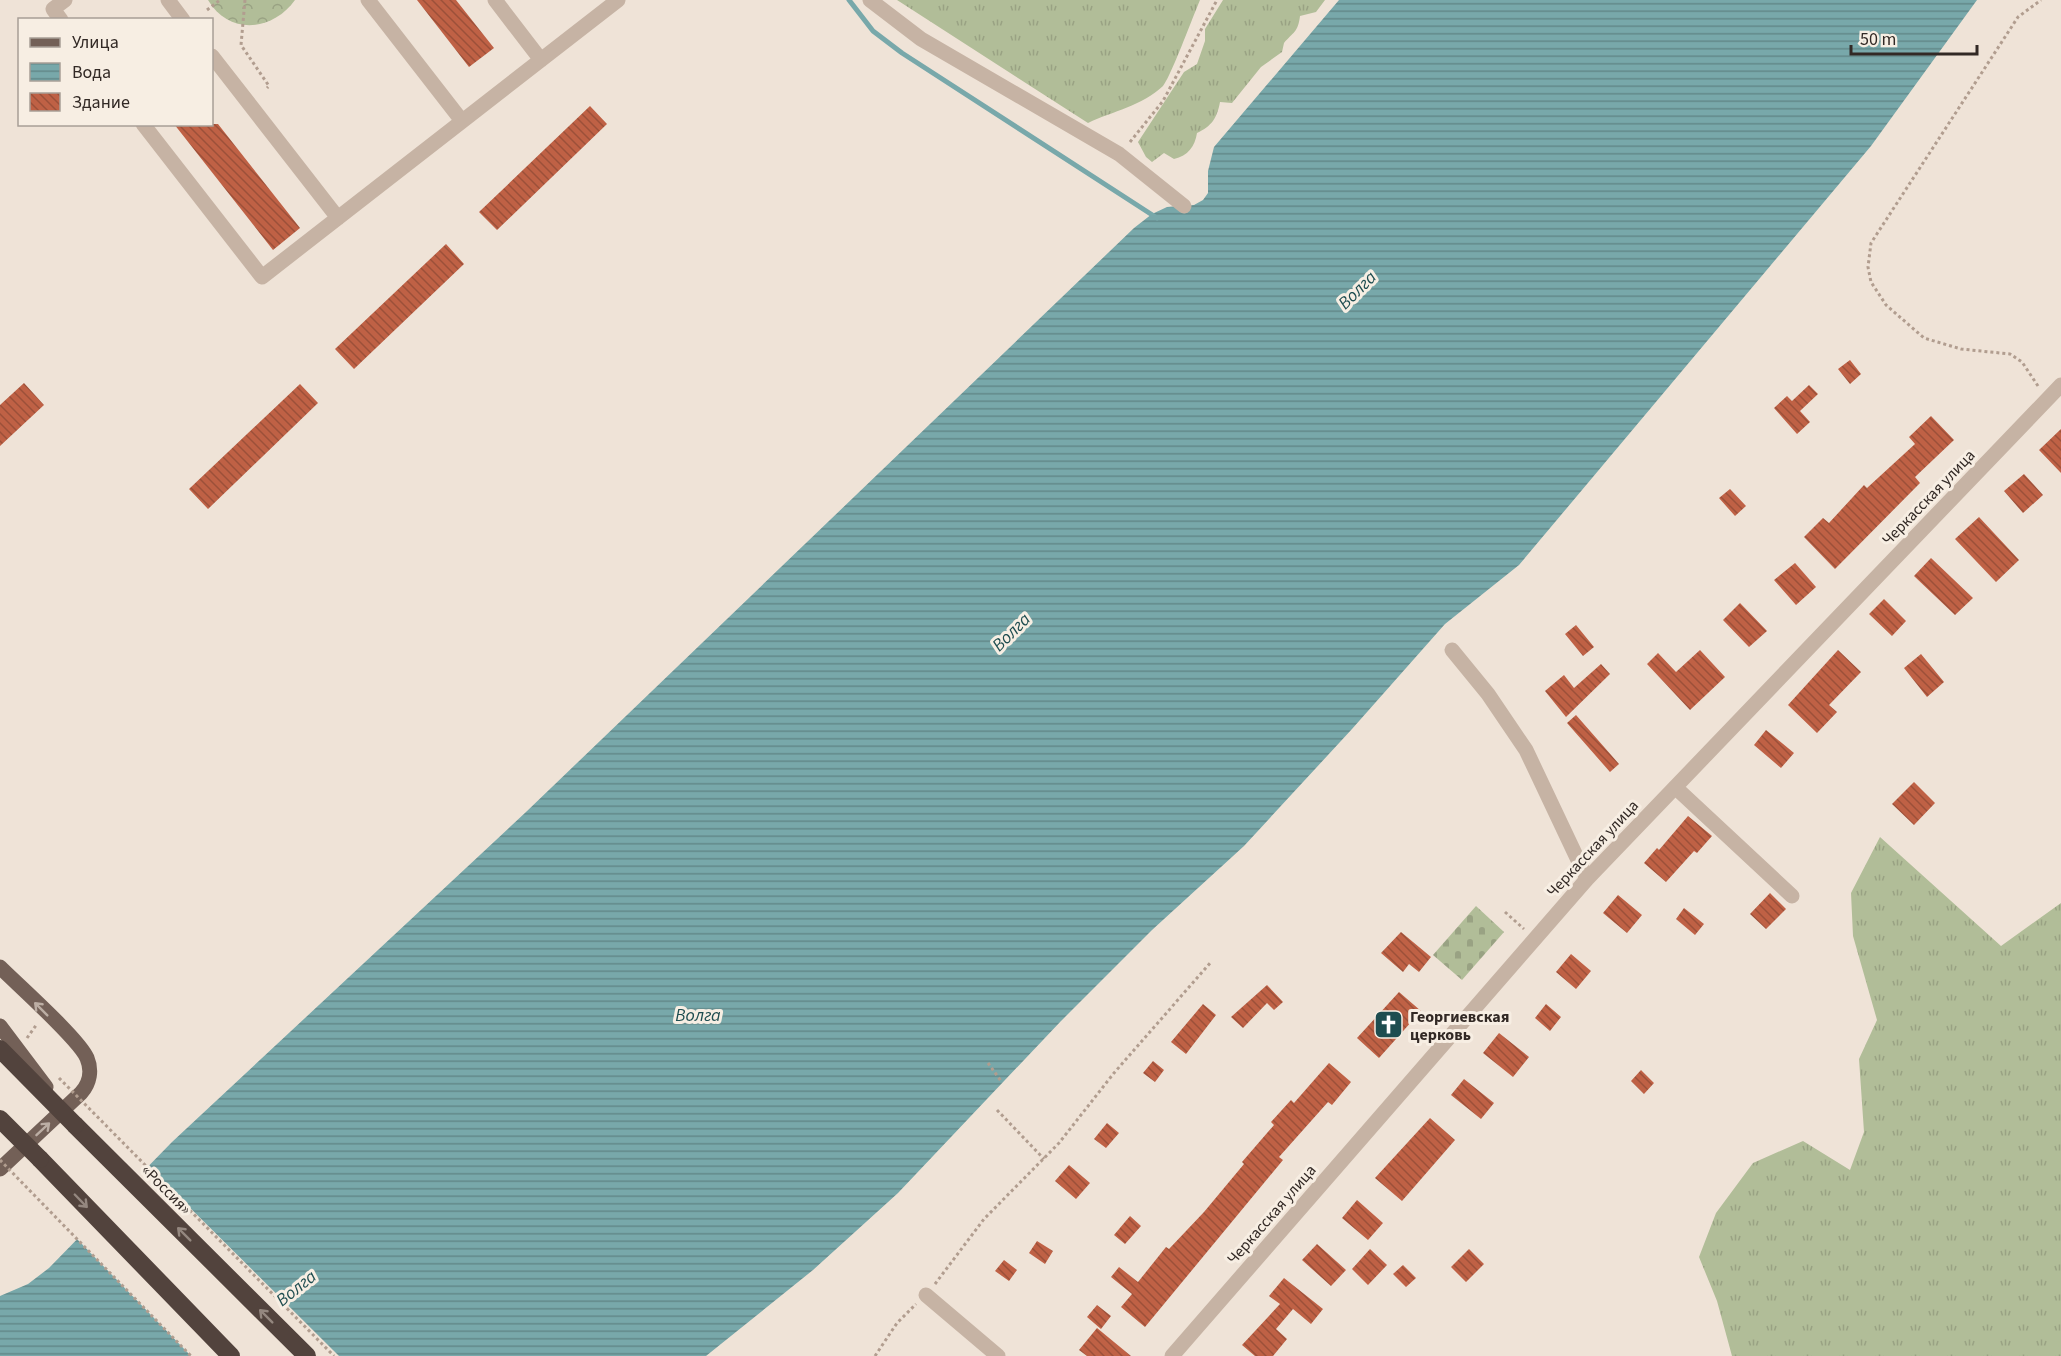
<svg xmlns="http://www.w3.org/2000/svg" width="2061" height="1356" viewBox="0 0 2061 1356" font-family="'Source Sans 3',sans-serif">
<style>
.grass{fill:url(#grass-tufts)}
.cemetery{fill:url(#cemetery-stones)}
.park{fill:url(#park-crowns)}
.water{fill:url(#water-rules)}
.pier{fill:#efe3d7}
.lines{fill:none;stroke-linecap:round;stroke-linejoin:round}
.stream{stroke:#78a8aa;stroke-width:5}
.building{fill:url(#building-back-hatch)}
.path{stroke:#b19d8f;stroke-width:3;stroke-dasharray:3 3;stroke-linecap:butt}
.minor{stroke:#c6b3a4;stroke-width:15}
.major{stroke:#736057;stroke-width:15}
.highway{stroke:#52433d;stroke-width:18}
.path-bridge{stroke:#b19d8f;stroke-width:3;stroke-dasharray:3 3;stroke-linecap:butt}
.major-bridge{stroke:#736057;stroke-width:15}
.highway-bridge{stroke:#52433d;stroke-width:18}
.oneway{stroke:#bcaea4}
.oneway2{stroke:#94877f}
.labels{text-anchor:middle;stroke-width:6;stroke-linejoin:round;paint-order:stroke}
.street-label{font-size:16px;fill:#322925;stroke:#f7eee3}
.poi-label{font-size:16px;font-weight:bold;fill:#322925;stroke:#f7eee3;text-anchor:start}
.water-label{font-size:18px;font-style:italic;fill:#1e4d50;stroke:#f7eee3}
</style>
<defs>
<pattern id="grass-tufts" width="24" height="20" patternUnits="userSpaceOnUse" patternTransform="scale(1.5)"><rect width="24" height="20" fill="#b1bd98"/><path d="M3 7l-1-3M5 7V3M7 7l1-3M15 17l-1-3M17 17v-4M19 17l1-3" fill="none" stroke="#99a283"/></pattern>
<pattern id="cemetery-stones" width="16" height="16" patternUnits="userSpaceOnUse" patternTransform="scale(1.5)"><rect width="16" height="16" fill="#b1bd98"/><path d="M2 7V4a2 2 0 0 1 4 0v3zM10 15v-3a2 2 0 0 1 4 0v3z" fill="#99a283"/></pattern>
<pattern id="park-crowns" width="20" height="18" patternUnits="userSpaceOnUse" patternTransform="scale(1.5)"><rect width="20" height="18" fill="#b1bd98"/><path d="M2 6a3 3 0 1 1 6 0M12 15a3 3 0 1 1 6 0" fill="none" stroke="#99a283"/></pattern>
<pattern id="water-rules" width="6" height="5" patternUnits="userSpaceOnUse" patternTransform="scale(1.5)"><rect width="6" height="5" fill="#78a8aa"/><path d="M0 2.5h6" fill="none" stroke="#63898a"/></pattern>
<pattern id="building-back-hatch" width="6" height="6" patternUnits="userSpaceOnUse" patternTransform="scale(1.5)"><rect width="6" height="6" fill="#bf6145"/><path d="M-1 5l2 2M0 0l6 6M5-1l2 2" fill="none" stroke="#9c5039"/></pattern>
</defs>
<rect width="100%" height="100%" fill="#efe3d7"/>
<path class="grass" d="M897,0H1200C1194,14 1170,79 1163,86C1142,106 1113,111 1088,123Z
M1223,0H1325L1316,12L1300,16C1298,33 1293,32 1284,43L1282,52L1261,67L1232,103L1220,102C1217,118 1212,126 1197,133C1195,146 1188,156 1174,159L1164,153L1152,162L1146,157L1138,142L1184,72L1197,64L1205,41V29Z
M1880,837L2001,946L2061,903V1356H1732L1717,1301L1699,1257L1716,1213L1753,1163L1803,1141L1850,1170L1864,1132L1859,1059L1877,1020L1853,936L1851,893Z"/>
<path class="cemetery" d="M1476,906L1504,932L1462,980L1433,955Z"/>
<path class="park" d="M208,0H295C273,31 229,36 208,0Z"/>
<path class="water" d="M1339,0H1977L1871,146L1519,565L1445,624L1352,729L1244,846L1152,930L1061,1021L898,1193L813,1270L706,1356H0V1296L28,1284L49,1268L172,1142L526,812L1134,228L1152,214L1167,207L1194,205L1203,200L1208,193V171L1214,147Z"/>
<path class="pier" d="M146,1164L339,1356H191L75,1237Z"/>
<g class="lines">
<path class="stream" d="M849,0L873,31L902,53L1157,218"/>
</g>
<path class="building" d="M417,0H456L494,48L469,67Z
M590,106L607,124L497,230L479,212Z
M174,124H218L300,228L273,250Z
M446,244L464,264L354,369L335,349Z
M1850,360L1861,374L1850,384L1838,369Z
M24,383L44,405L0,446V405Z
M300,384L318,403L208,509L189,489Z
M1809,385L1818,394L1800,411L1810,422L1797,434L1774,408L1787,396L1792,401Z
M1931,416L1954,440L1915,477L1920,483L1835,569L1804,537L1823,518L1829,523L1864,485L1867,488L1915,444L1909,437Z
M2061,429V473L2039,450Z
M2024,474L2043,495L2023,513L2004,491Z
M1730,489L1746,506L1735,516L1719,498Z
M1979,517L2019,560L1996,582L1955,539Z
M1931,558L1973,598L1955,615L1914,576Z
M1795,563L1816,587L1796,605L1774,580Z
M1884,599L1906,621L1892,636L1869,614Z
M1740,603L1767,631L1749,647L1723,620Z
M1576,625L1594,647L1583,656L1565,634Z
M1700,650L1725,677L1690,710L1647,664L1658,653L1676,672Z
M1838,650L1861,672L1829,705L1837,712L1817,733L1788,705Z
M1921,654L1944,682L1927,697L1904,668Z
M1601,664L1610,674L1566,717L1545,691L1564,675L1574,688Z
M1576,715L1619,764L1610,772L1567,723Z
M1766,730L1794,753L1781,768L1754,745Z
M1914,782L1935,803L1914,825L1892,804Z
M1688,816L1712,836L1697,853L1694,851L1666,882L1644,863L1657,848L1659,850Z
M1770,893L1786,909L1766,929L1750,914Z
M1618,895L1642,915L1627,933L1603,913Z
M1684,908L1704,924L1695,935L1676,919Z
M1401,932L1431,957L1419,972L1409,964L1403,972L1381,953Z
M1571,954L1591,971L1576,989L1556,972Z
M1267,985L1283,1002L1274,1010L1267,1003L1243,1028L1231,1017Z
M1399,992L1421,1011L1379,1058L1357,1038Z
M1203,1004L1216,1015L1186,1054L1171,1042Z
M1546,1004L1561,1017L1550,1031L1535,1018Z
M1499,1033L1529,1057L1513,1077L1483,1053Z
M1153,1061L1164,1070L1155,1082L1143,1073Z
M1329,1063L1351,1082L1332,1105L1328,1102L1279,1157L1283,1160L1145,1327L1121,1307L1132,1294L1111,1277L1119,1267L1138,1282L1166,1247L1169,1249L1204,1212L1244,1164L1242,1162L1274,1125L1271,1122L1291,1100L1294,1103Z
M1641,1070L1654,1083L1644,1094L1631,1081Z
M1464,1079L1494,1103L1481,1119L1451,1095Z
M1430,1118L1455,1140L1402,1201L1375,1178Z
M1107,1123L1119,1133L1106,1148L1094,1139Z
M1069,1165L1090,1183L1076,1199L1055,1181Z
M1357,1200L1383,1223L1368,1240L1342,1218Z
M1130,1216L1141,1226L1125,1244L1114,1235Z
M1037,1241L1053,1251L1045,1264L1029,1253Z
M1317,1244L1346,1270L1331,1286L1302,1260Z
M1370,1249L1387,1265L1368,1285L1352,1269Z
M1469,1249L1484,1264L1466,1282L1451,1267Z
M1004,1260L1017,1270L1009,1281L995,1271Z
M1403,1265L1416,1278L1406,1287L1393,1274Z
M1284,1278L1323,1309L1311,1324L1293,1309L1276,1329L1287,1339L1273,1356H1255L1242,1345L1280,1304L1269,1296Z
M1097,1305L1111,1316L1101,1329L1087,1317Z
M1097,1328L1131,1356H1087L1079,1350Z"/>
<g class="lines">
<path class="path" d="M245,0L241,45L269,86L267,88
M207,10L220,0
M1130,142L1163,101L1217,0
M2038,386L2022,362L2010,354L1961,349L1924,338L1886,305L1871,282L1868,267L1871,243L2018,17L2041,0
M1505,912L1524,929
M27,1038L37,1024
M988,1063L1001,1081
M997,1110L1044,1159
M935,1284L984,1219L1059,1143L1114,1073L1211,962
M875,1356L897,1323L916,1304"/>
<path class="minor" d="M168,0L183,20
M368,0L462,121
M495,0L541,60
M870,0L921,39L1119,154L1184,206
M61,20L53,9L65,0
M212,56L338,218
M143,124L262,277L618,0
M1452,650L1488,694L1526,750L1587,879
M1675,787L1792,896
M926,1295L998,1356
M1172,1356L1587,879L2061,385"/>
<path class="major" d="M0,967C18,985 79,1039 87,1058C92,1070 90,1083 81,1093L0,1169"/>
<path class="highway" d="M75,1125L307,1356
M40,1159L231,1356"/>
<path class="path-bridge" d="M59,1078L334,1356
M0,1160L191,1356"/>
<path class="major-bridge" d="M0,1026L46,1087"/>
<path class="highway-bridge" d="M0,1049L75,1125
M0,1119L40,1159"/>
</g>
<defs><path id="oneway-shaft" d="M-6 0H5M1.5-3L5.5 0L1.5 3" fill="none" stroke-width="1.6" stroke-linecap="round" stroke-linejoin="round" transform="scale(1.5)"/></defs>
<g class="oneway">
<use href="#oneway-shaft" transform="translate(41 1009) rotate(-135)"/>
<use href="#oneway-shaft" transform="translate(43 1129) rotate(-43)"/>
</g>
<g class="oneway2">
<use href="#oneway-shaft" transform="translate(81 1201) rotate(46)"/>
<use href="#oneway-shaft" transform="translate(184 1234) rotate(-135)"/>
<use href="#oneway-shaft" transform="translate(266 1316) rotate(-135)"/>
</g>
<defs>
<symbol id="church-square" viewBox="-11 -11 22 22"><rect x="-9" y="-9" width="18" height="18" rx="4" fill="#1e4d50" stroke="#f7eee3"/><path d="M-1.2-6h2.4v3.5h3.3v2.4h-3.3V6h-2.4V-.1h-3.3v-2.4h3.3Z" fill="#fff"/></symbol>
</defs>
<g fill-rule="evenodd">
<use href="#church-square" x="1372" y="1008" width="33" height="33"/>
</g>
<g class="labels">
<g class="street-label">
<text transform="translate(1928 497) rotate(-46)" y="6">Черкасская улица</text>
<text transform="translate(1592 848) rotate(-47)" y="6">Черкасская улица</text>
<text transform="translate(167 1189) rotate(45)" y="6">«Россия»</text>
<text transform="translate(1271 1214) rotate(-49)" y="6">Черкасская улица</text>
</g>
<g class="poi-label">
<text x="1410" y="1022">Георгиевская<tspan x="1410" dy="18">церковь</tspan></text>
</g>
<g class="water-label">
<text transform="translate(1357 290) rotate(-45)" y="6">Волга</text>
<text transform="translate(1011 632) rotate(-45)" y="6">Волга</text>
<text x="698" y="1021">Волга</text>
<text transform="translate(296 1288) rotate(-39)" y="6">Волга</text>
</g>
</g>
<rect x="18" y="18" width="195" height="108" fill="#f7eee3" stroke="#a89f97" stroke-width="1.5"/>
<rect x="30" y="38" width="30" height="9" fill="#736057" stroke="#a89f97" stroke-width="1.5"/>
<text x="72" y="48" font-size="18" fill="#322925">Улица</text>
<rect x="30" y="63" width="30" height="18" fill="url(#water-rules)" stroke="#a89f97" stroke-width="1.5"/>
<text x="72" y="78" font-size="18" fill="#322925">Вода</text>
<rect x="30" y="93" width="30" height="18" fill="url(#building-back-hatch)" stroke="#a89f97" stroke-width="1.5"/>
<text x="72" y="108" font-size="18" fill="#322925">Здание</text>
<path d="M1851 45v9h126v-9" fill="none" stroke="#322925" stroke-width="3"/>
<text x="1860" y="45" font-size="18" fill="#322925" stroke="#f7eee3" stroke-width="4.5" paint-order="stroke">50 m</text>
</svg>
